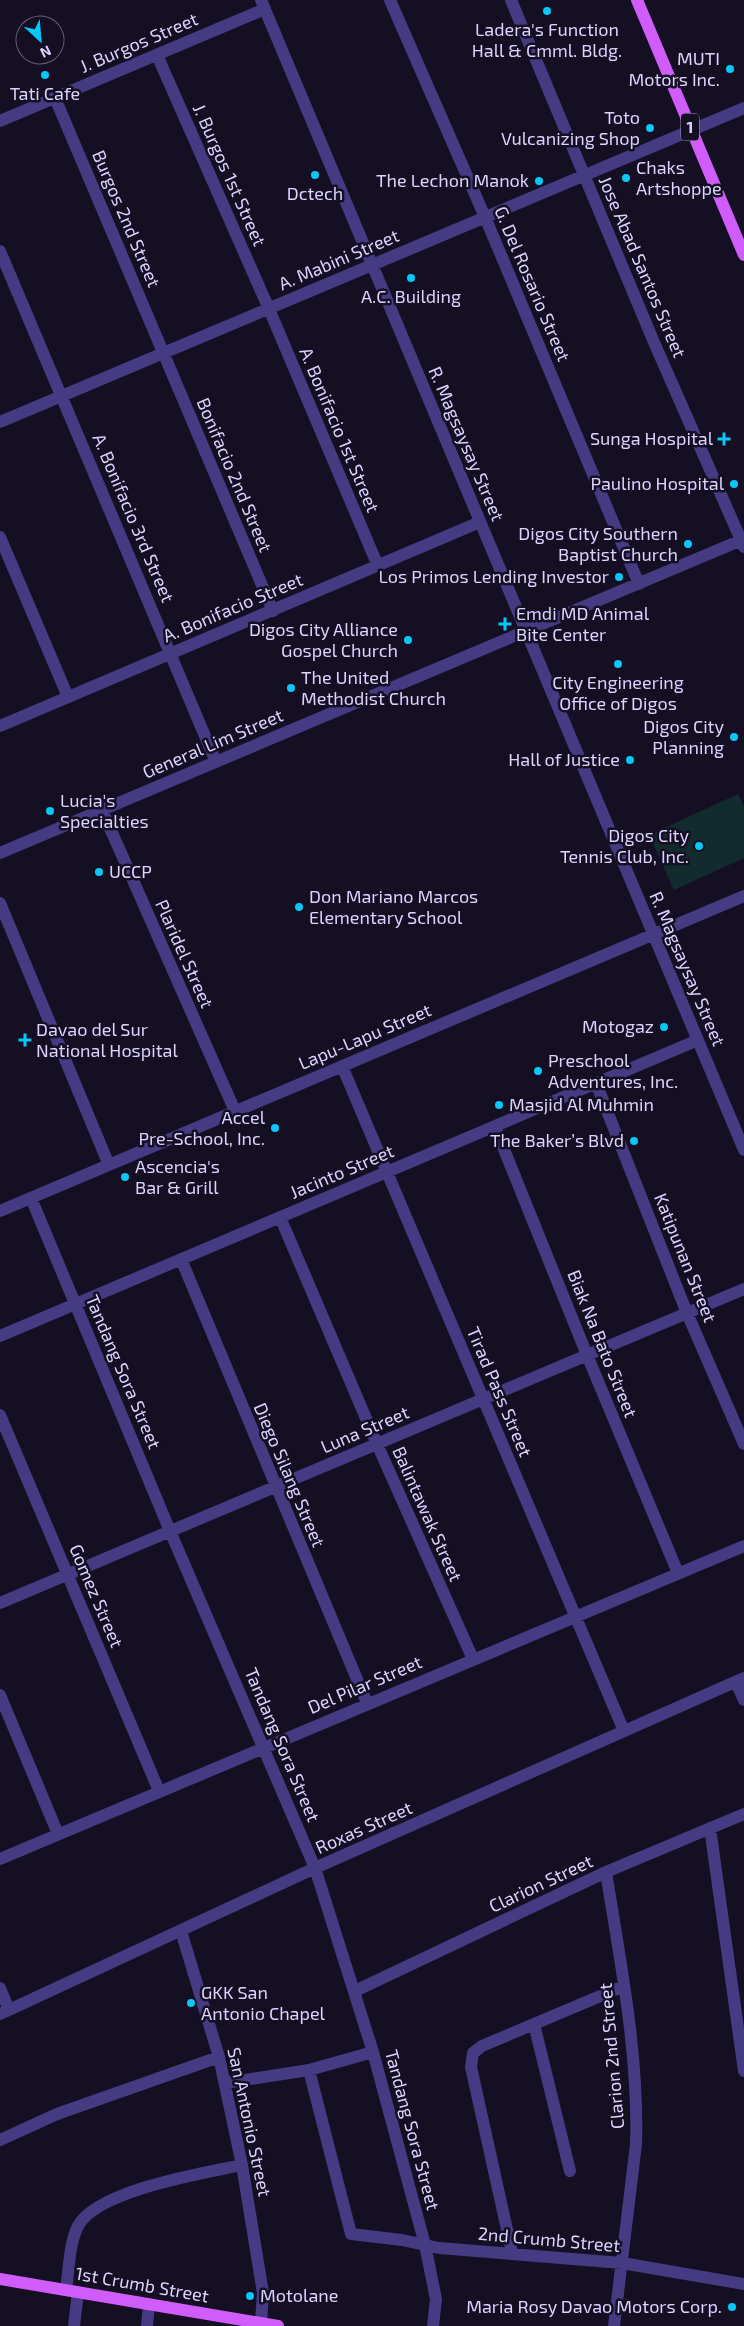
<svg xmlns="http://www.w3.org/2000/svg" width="744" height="2326" viewBox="0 0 744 2326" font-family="'Exo 2',sans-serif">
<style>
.green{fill:#122c2e}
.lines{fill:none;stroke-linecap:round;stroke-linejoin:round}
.minor{stroke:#453b83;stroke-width:12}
.major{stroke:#d15cfc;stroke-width:12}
.poi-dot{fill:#04c8f9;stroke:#150f24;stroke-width:2}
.labels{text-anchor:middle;stroke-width:5;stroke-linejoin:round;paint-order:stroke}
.shield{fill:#150f24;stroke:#a098bd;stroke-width:1}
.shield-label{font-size:16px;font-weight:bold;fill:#dcd3fe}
.poi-label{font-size:18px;fill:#dcd3fe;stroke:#150f24;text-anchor:end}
.street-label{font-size:18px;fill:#dcd3fe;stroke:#150f24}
</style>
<rect width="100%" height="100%" fill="#150f24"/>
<path class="green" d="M738,794L744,807V858L674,890L649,835Z"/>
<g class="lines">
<path class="minor" d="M261,0L744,1150
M390,0L485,217L639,584
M511,0L653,340L744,547
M157,55L269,309L378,566
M55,98L273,611
M0,121L265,9
M0,251L216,762
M0,422L744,108
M0,537L68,697
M0,726L480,522
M102,810L235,1111
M0,853L744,539
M0,903L109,1165
M342,1066L624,1731
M596,1083L687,1313L744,1444
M495,1127L587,1355L678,1573
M31,1198L170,1531L315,1868L373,2052L425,2245L436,2299L433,2326
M0,1211L744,896
M280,1217L377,1444L473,1659
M181,1259L367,1703
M0,1336L698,1040
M0,1415L159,1791
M0,1603L744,1289
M736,1682L744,1700
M0,1695L58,1834
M710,1828L744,2071
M0,1859L744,1546
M606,1872C620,1960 639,2055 636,2144L614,2326
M181,1931L219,2057L242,2165L263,2293L261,2323
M0,1988L9,2010
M355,1991L606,1872L744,1814
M0,2014L315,1868L744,1678
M534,2024L570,2171
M309,2070L351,2234L402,2240L439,2248L622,2263L744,2284
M225,2083L309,2070L373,2052
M0,2140L57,2114L219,2057
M512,2252L471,2067L473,2053L482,2046L624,1986
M66,2290C69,2270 69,2244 78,2226C97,2190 204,2173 242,2165
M74,2326L78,2292
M147,2326L149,2304"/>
<path class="major" d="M637,0L744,255
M0,2279L278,2326"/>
</g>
<g class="poi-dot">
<circle cx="547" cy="11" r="5"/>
<circle cx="730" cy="69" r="5"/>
<circle cx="45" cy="75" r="5"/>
<circle cx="650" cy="128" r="5"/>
<circle cx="315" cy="175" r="5"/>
<circle cx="626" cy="178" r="5"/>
<circle cx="539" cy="181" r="5"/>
<circle cx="411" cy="278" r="5"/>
<path d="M721.5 431.5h5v5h5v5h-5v5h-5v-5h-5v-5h5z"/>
<circle cx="734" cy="484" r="5"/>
<circle cx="688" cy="544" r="5"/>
<circle cx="619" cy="577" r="5"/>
<path d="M502.5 616.5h5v5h5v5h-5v5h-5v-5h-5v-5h5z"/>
<circle cx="408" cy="640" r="5"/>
<circle cx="618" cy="664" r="5"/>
<circle cx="291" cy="688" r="5"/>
<circle cx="734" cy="737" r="5"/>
<circle cx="630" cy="760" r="5"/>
<circle cx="50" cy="811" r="5"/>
<circle cx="699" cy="846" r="5"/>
<circle cx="99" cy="872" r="5"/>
<circle cx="299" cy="907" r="5"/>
<circle cx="664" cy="1027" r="5"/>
<path d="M22.5 1032.5h5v5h5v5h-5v5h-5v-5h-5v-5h5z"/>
<circle cx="538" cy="1071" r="5"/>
<circle cx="499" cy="1105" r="5"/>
<circle cx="275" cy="1128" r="5"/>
<circle cx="634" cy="1141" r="5"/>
<circle cx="125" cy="1177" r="5"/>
<circle cx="191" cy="2003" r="5"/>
<circle cx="250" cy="2296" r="5"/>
<circle cx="732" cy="2307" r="5"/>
</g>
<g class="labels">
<rect class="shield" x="681" y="113.5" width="18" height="27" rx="4"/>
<g class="shield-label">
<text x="690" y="133">1</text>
</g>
<g class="poi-label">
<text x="547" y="36" text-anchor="middle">Ladera's Function<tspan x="547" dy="21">Hall &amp; Cmml. Bldg.</tspan></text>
<text x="720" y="65">MUTI<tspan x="720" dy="21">Motors Inc.</tspan></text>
<text x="45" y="100" text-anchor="middle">Tati Cafe</text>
<text x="640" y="124">Toto<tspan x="640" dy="21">Vulcanizing Shop</tspan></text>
<text x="636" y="174" text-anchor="start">Chaks<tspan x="636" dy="21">Artshoppe</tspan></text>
<text x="529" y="187">The Lechon Manok</text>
<text x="315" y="200" text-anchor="middle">Dctech</text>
<text x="411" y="303" text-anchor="middle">A.C. Building</text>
<text x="713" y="445">Sunga Hospital</text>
<text x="724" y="490">Paulino Hospital</text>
<text x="678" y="540">Digos City Southern<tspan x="678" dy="21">Baptist Church</tspan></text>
<text x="609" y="583">Los Primos Lending Investor</text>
<text x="516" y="620" text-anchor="start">Emdi MD Animal<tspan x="516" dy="21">Bite Center</tspan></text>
<text x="398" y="636">Digos City Alliance<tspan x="398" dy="21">Gospel Church</tspan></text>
<text x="301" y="684" text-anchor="start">The United<tspan x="301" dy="21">Methodist Church</tspan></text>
<text x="618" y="689" text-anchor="middle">City Engineering<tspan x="618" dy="21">Office of Digos</tspan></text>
<text x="724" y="733">Digos City<tspan x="724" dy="21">Planning</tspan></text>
<text x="620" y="766">Hall of Justice</text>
<text x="60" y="807" text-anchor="start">Lucia's<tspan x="60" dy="21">Specialties</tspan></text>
<text x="689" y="842">Digos City<tspan x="689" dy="21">Tennis Club, Inc.</tspan></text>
<text x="109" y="878" text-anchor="start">UCCP</text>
<text x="309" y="903" text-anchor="start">Don Mariano Marcos<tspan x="309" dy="21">Elementary School</tspan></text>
<text x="654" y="1033">Motogaz</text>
<text x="36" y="1036" text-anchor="start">Davao del Sur<tspan x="36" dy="21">National Hospital</tspan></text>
<text x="548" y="1067" text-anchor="start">Preschool<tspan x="548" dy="21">Adventures, Inc.</tspan></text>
<text x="509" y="1111" text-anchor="start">Masjid Al Muhmin</text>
<text x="265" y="1124">Accel<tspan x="265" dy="21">Pre-School, Inc.</tspan></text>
<text x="624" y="1147">The Baker’s Blvd</text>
<text x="135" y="1173" text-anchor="start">Ascencia's<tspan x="135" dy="21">Bar &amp; Grill</tspan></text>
<text x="201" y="1999" text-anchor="start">GKK San<tspan x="201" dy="21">Antonio Chapel</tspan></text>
<text x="260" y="2302" text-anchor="start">Motolane</text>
<text x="722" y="2313">Maria Rosy Davao Motors Corp.</text>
</g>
<g class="street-label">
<text transform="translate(139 43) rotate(-23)" y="6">J. Burgos Street</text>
<text transform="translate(229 175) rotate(66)" y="6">J. Burgos 1st Street</text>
<text transform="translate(126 219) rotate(67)" y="6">Burgos 2nd Street</text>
<text transform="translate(339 260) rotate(-23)" y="6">A. Mabini Street</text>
<text transform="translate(642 267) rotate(67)" y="6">Jose Abad Santos Street</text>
<text transform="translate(532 284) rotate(67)" y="6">G. Del Rosario Street</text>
<text transform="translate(339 430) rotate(67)" y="6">A. Bonifacio 1st Street</text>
<text transform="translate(466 444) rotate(67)" y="6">R. Magsaysay Street</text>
<text transform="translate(234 475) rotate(67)" y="6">Bonifacio 2nd Street</text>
<text transform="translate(133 518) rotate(67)" y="6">A. Bonifacio 3rd Street</text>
<text transform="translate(233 608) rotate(-23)" y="6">A. Bonifacio Street</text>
<text transform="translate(213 744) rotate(-23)" y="6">General Lim Street</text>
<text transform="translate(184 954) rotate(66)" y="6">Plaridel Street</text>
<text transform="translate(687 969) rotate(67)" y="6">R. Magsaysay Street</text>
<text transform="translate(365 1037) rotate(-23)" y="6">Lapu-Lapu Street</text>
<text transform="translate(342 1172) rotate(-23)" y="6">Jacinto Street</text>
<text transform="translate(685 1258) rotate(68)" y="6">Katipunan Street</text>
<text transform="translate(602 1344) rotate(68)" y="6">Biak Na Bato Street</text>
<text transform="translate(123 1372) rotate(67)" y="6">Tandang Sora Street</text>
<text transform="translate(499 1392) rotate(67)" y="6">Tirad Pass Street</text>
<text transform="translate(365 1430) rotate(-23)" y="6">Luna Street</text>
<text transform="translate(289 1475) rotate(67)" y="6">Diego Silang Street</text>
<text transform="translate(427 1514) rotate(66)" y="6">Balintawak Street</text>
<text transform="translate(96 1596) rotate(67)" y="6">Gomez Street</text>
<text transform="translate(365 1685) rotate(-23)" y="6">Del Pilar Street</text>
<text transform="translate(282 1745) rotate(67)" y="6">Tandang Sora Street</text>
<text transform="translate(364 1828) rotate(-24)" y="6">Roxas Street</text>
<text transform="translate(541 1884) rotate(-25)" y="6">Clarion Street</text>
<text transform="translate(612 2056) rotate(-95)" y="6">Clarion 2nd Street</text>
<text transform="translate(249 2122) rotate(78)" y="6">San Antonio Street</text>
<text transform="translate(412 2130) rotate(75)" y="6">Tandang Sora Street</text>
<text transform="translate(549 2240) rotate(5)" y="6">2nd Crumb Street</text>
<text transform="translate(142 2285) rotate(10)" y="6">1st Crumb Street</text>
</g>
</g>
<g transform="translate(40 40) rotate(154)"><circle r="24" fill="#150f24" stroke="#655d7b"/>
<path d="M0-4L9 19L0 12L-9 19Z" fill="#04c8f9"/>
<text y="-8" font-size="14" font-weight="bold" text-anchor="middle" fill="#dcd3fe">N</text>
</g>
</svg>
